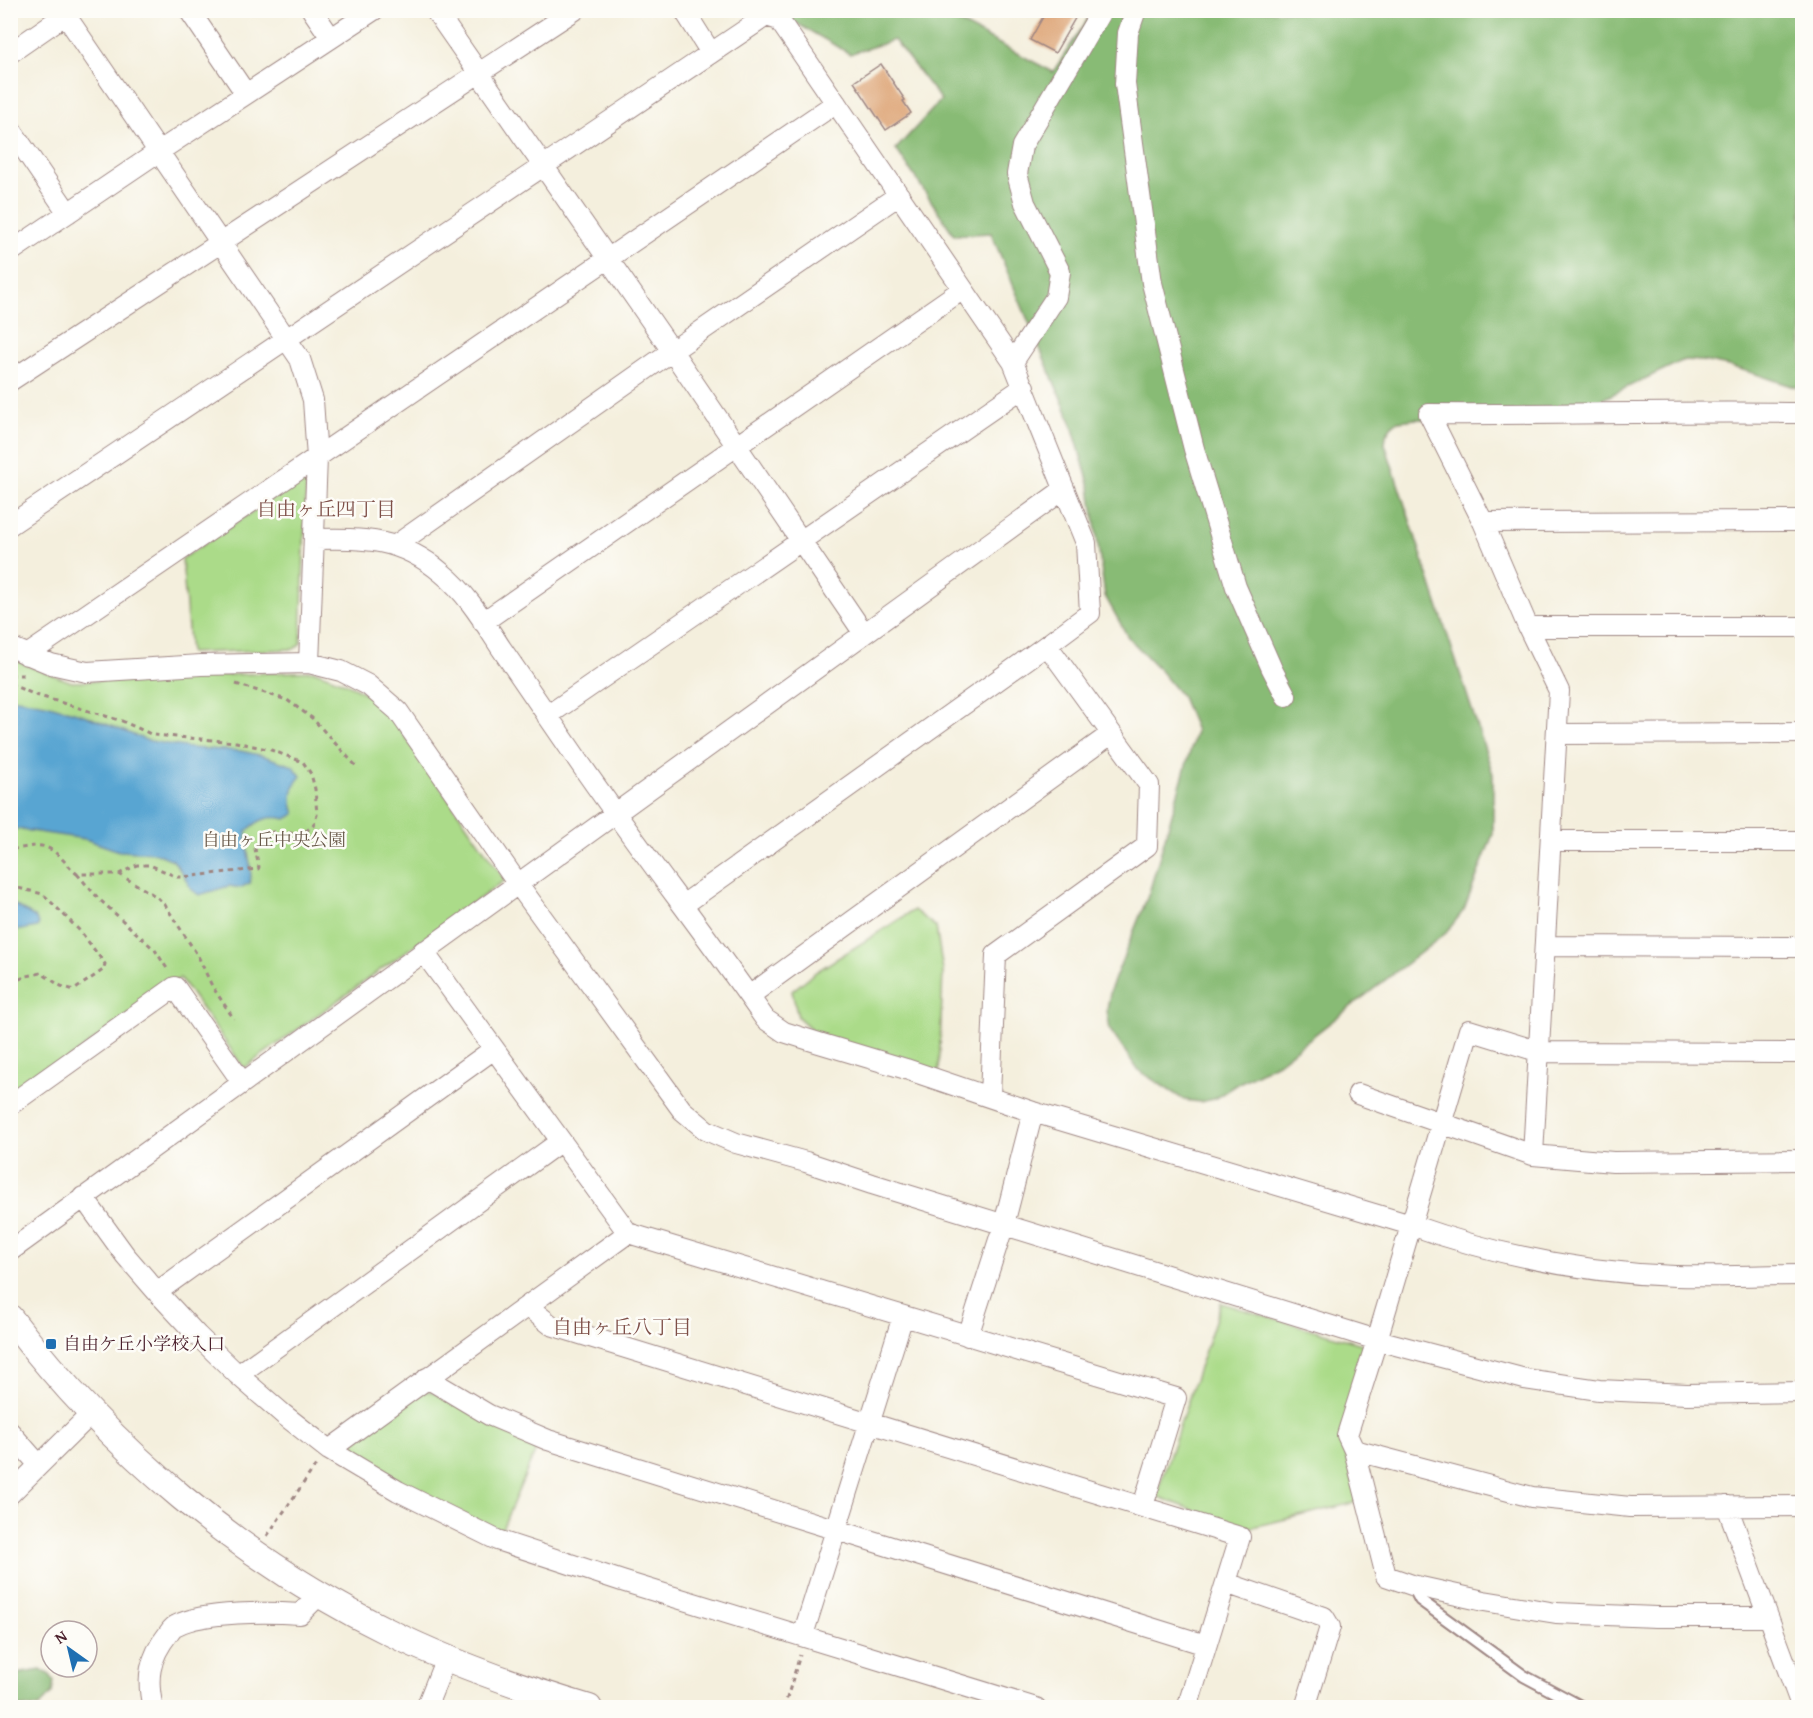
<svg xmlns="http://www.w3.org/2000/svg" width="1813" height="1718" viewBox="0 0 1813 1718" font-family="'Gentium Book Plus','Noto Serif JP',serif">
<style>
.green{fill:#abdb89;stroke:#7a7d5a;stroke-width:1.5}
.forest{fill:#88bb75;stroke:#696d50;stroke-width:1.5}
.water{fill:#59a5d2;stroke:#52627e;stroke-width:1.5}
.building{fill:#dfa97d}
.lines{fill:none;stroke-linecap:round;stroke-linejoin:round}
.service-casing{stroke:#9f8784;stroke-width:14}
.minor-casing{stroke:#9f8784;stroke-width:22}
.tertiary-casing{stroke:#9f8784;stroke-width:28}
.path{stroke:#9f8784;stroke-width:3;stroke-dasharray:4.5 4.5;stroke-linecap:butt}
.service{stroke:#fff;stroke-width:10}
.minor{stroke:#fff;stroke-width:20}
.tertiary{stroke:#fff;stroke-width:26}
.poi-dot{fill:#1f6fb2;stroke:#fdfcf7;stroke-width:2}
.labels{text-anchor:middle;stroke-width:5;stroke-linejoin:round;paint-order:stroke}
.park-label{font-size:18px;fill:#675747;stroke:#fdfcf7}
.poi-label{font-size:18px;fill:#4a1f2b;stroke:#fdfcf7;text-anchor:start}
.neighbourhood-label{font-size:20px;fill:#7e4f48;stroke:#fdfcf7}
</style>
<rect width="100%" height="100%" fill="#fdfcf7"/>
<filter id="ink" filterUnits="userSpaceOnUse"><feTurbulence type="fractalNoise" baseFrequency=".0167" numOctaves="2"/><feDisplacementMap in="SourceGraphic" scale="12" xChannelSelector="R" yChannelSelector="G"/><feConvolveMatrix kernelMatrix="1 2 1 2 8 2 1 2 1" color-interpolation-filters="sRGB"/></filter>
<filter id="wash" filterUnits="userSpaceOnUse"><feTurbulence type="fractalNoise" baseFrequency=".008" numOctaves="4" result="noise"/><feDisplacementMap in="SourceGraphic" scale="24" xChannelSelector="R" yChannelSelector="G"/><feGaussianBlur stdDeviation="1.35" result="paint"/><feColorMatrix in="noise" values="0 0 0 0 0 0 0 0 0 0 0 0 0 0 0 0 0 1.4 0 .05"/><feComposite in="paint" operator="in"/></filter>
<g filter="url(#wash)">
<rect width="100%" height="100%" fill="#f4efdd"/>
<path class="green" d="M299,481L306,484L301,643L294,649L190,653L182,559Z
M10,657L31,667L72,682L315,671C348,683 366,690 391,716L505,880L244,1068L180,978L11,1100Z
M914,910L936,927L943,971L939,1072L821,1038L798,1017L792,991L814,973Z
M1221,1303L1369,1346L1341,1435L1358,1502L1244,1529L1156,1496Z
M425,1391L432,1392L538,1445L501,1531L460,1514L347,1453V1446Z"/>
<path class="forest" d="M775,11H937L1053,72L1093,11H1802V389C1764,378 1724,360 1684,360L1565,417L1530,426L1453,420L1416,419L1398,421L1391,427L1386,435L1385,444L1493,774V834L1464,910L1446,933L1278,1063L1237,1084L1214,1099L1200,1102L1184,1100L1138,1070L1110,1030L1107,1010L1111,988L1149,893L1196,731L1182,697L1158,668L1128,637L1105,596L1090,487L1071,422L991,233L954,235L896,149L941,100L894,40L850,54Z
M41,1670L50,1675L54,1681L52,1693L39,1707H11V1675Z"/>
<path class="water" d="M11,698L46,704L84,715L146,740L190,748L241,751L264,756L293,766L301,776C291,787 290,801 295,814L286,819C270,815 259,819 247,831C244,848 254,866 250,883L240,888L229,886L199,895L191,889L183,874L173,860L156,853L119,851L85,839L11,828Z
M10,902L35,917L39,924L37,927L21,930L11,929Z"/>
<g id="blocks">
<path class="building" d="M1047,10H1073L1078,13L1055,53L1030,40Z
M881,64L905,100L903,101L911,113L886,130L854,82Z"/>
</g>
</g>
<g filter="url(#ink)">
<use href="#blocks" fill-opacity="0" stroke="#9f8784" stroke-width="1.5"/>
<g class="lines">
<defs>
<path id="service" d="M1412,1585L1420,1600L1524,1676L1584,1708"/>
<path id="minor" d="M62,10L300,359L313,400L317,458L309,663
M189,10L246,94
M312,10L331,38
M435,10L672,351L863,632
M684,10L711,53
M1136,10L1128,33L1125,84L1152,283L1194,449L1236,587L1272,669L1286,696
M10,53L72,10
M10,128L68,213
M10,252L158,152L374,10
M1013,362L1056,297L1060,272L1025,203L1017,174L1022,146L1102,10
M10,381L575,10
M1483,522L1802,521
M10,525L766,16L779,20L1013,362L1086,543L1090,613L1047,645L1149,785L1147,846L996,955L990,1096
M314,539C365,538 401,538 442,573C467,593 484,622 501,648C525,683 549,718 573,753C635,844 703,930 765,1019L784,1032L819,1043L906,1069L1033,1112L1411,1225C1496,1255 1584,1273 1675,1276C1717,1277 1760,1275 1802,1275
M396,545L672,351L899,195
M483,622L963,289
M1528,627H1802
M10,647L51,664L87,672L201,665L309,663L341,671L368,685L398,711L518,884L682,1110L706,1130L736,1143L806,1162L872,1184L1377,1340L1525,1379L1599,1390L1687,1394L1802,1392
M27,655L836,103
M547,716L1024,387
M1558,734L1802,733
M1551,841H1802
M683,905L1047,645
M1546,946L1802,947
M423,951L628,1233L1176,1398L1143,1506
M749,996L1111,734
M1802,1053L1540,1052L1469,1030L1377,1340L1347,1435L1354,1450L1532,1497L1630,1507L1802,1506
M1358,1094L1533,1155L1613,1162L1802,1160
M10,1105L175,987L242,1082
M1533,1155L1559,691L1528,627L1483,522L1429,414C1553,415 1678,411 1802,413
M83,1197L125,1255L157,1292L197,1335L238,1375L283,1414L329,1450L398,1491L497,1540L622,1581L1036,1708
M10,1251L1063,490
M157,1292L494,1049
M527,1306L551,1325L1240,1537L1187,1708
M968,1336L1004,1224L1033,1112
M238,1375L561,1141
M427,1378L489,1415L548,1440L1206,1645
M10,1432L39,1465
M329,1450L628,1233
M1354,1450L1386,1576L1412,1585L1484,1601L1556,1613L1656,1617H1768
M10,1494L91,1414
M1727,1506L1802,1708
M1226,1583L1324,1617L1330,1627L1305,1708
M803,1635L903,1316
M153,1708C146,1679 149,1658 168,1634C170,1631 173,1626 177,1625C204,1611 270,1612 300,1614L320,1594
M426,1708L446,1658"/>
<path id="tertiary" d="M10,1318C111,1450 240,1559 389,1632C453,1664 520,1687 589,1708"/>
</defs>
<use href="#service" class="service-casing"/>
<use href="#minor" class="minor-casing"/>
<use href="#tertiary" class="tertiary-casing"/>
<path class="path" d="M10,675H27
M10,684L36,695L122,721L153,735L236,742L271,750L303,762L311,774L315,789L317,815L313,826L302,834L273,832L262,836L255,849L259,867L258,869L182,877H177L150,865H137L119,874H77C64,863 53,843 34,846C26,847 19,849 10,849
M236,684L287,700L312,718L357,767
M77,874L99,899L155,950L168,970
M119,874L157,897L165,905L198,956L212,986L234,1019
M10,886L43,894L81,932L105,964L103,970L74,990L61,986L41,973L27,976L10,983
M267,1536L318,1462
M784,1708L800,1655"/>
<use href="#service" class="service"/>
<use href="#minor" class="minor"/>
<use href="#tertiary" class="tertiary"/>
</g>
</g>
<rect class="poi-dot" x="45" y="1338" width="12" height="12" rx="3"/>
<g class="labels">
<g class="park-label">
<text x="274" y="846">自由ヶ丘中央公園</text>
</g>
<g class="poi-label">
<text x="63" y="1350">自由ケ丘小学校入口</text>
</g>
<g class="neighbourhood-label">
<text x="326" y="516">自由ヶ丘四丁目</text>
<text x="622" y="1334">自由ヶ丘八丁目</text>
</g>
</g>
<rect width="1813" height="1718" fill="none" stroke="#fdfcf7" stroke-width="36"/>
<g transform="translate(69 1649) rotate(326)"><circle r="28" fill="#fdfcf7" stroke="#b5a4a5" stroke-width="1.5"/>
<path d="M0-4.5L10 22L0 15L-10 22Z" fill="#1f6fb2"/>
<text y="-9" font-size="16" font-weight="bold" text-anchor="middle" fill="#4a1f2b">N</text>
</g>
</svg>
